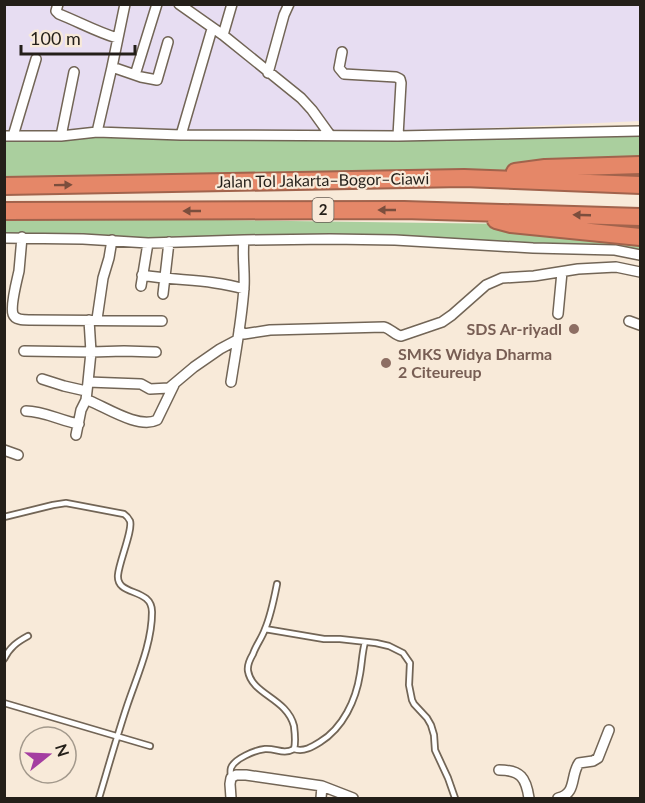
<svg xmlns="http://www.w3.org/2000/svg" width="645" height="803" viewBox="0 0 645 803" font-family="Lato,sans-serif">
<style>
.industrial{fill:#e7ddf2}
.green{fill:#aacf9e}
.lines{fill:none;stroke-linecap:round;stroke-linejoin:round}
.service-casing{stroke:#726556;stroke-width:8}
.minor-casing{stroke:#726556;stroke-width:12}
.motorway-casing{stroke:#a1634c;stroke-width:20}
.service{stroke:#fff;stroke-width:4.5}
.minor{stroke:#fff;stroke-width:9}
.motorway{stroke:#e58768;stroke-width:16}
.oneway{fill:#7b4e3d}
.education-dot{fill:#8d6e63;stroke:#f8ead9;stroke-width:2}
.labels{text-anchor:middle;stroke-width:4.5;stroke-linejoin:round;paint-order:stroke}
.shield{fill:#f8ead9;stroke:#645c53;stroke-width:1.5}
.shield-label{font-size:15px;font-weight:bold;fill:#241f19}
.street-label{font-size:16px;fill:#241f19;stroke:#f8ead9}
.education-label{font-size:16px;font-weight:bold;fill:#785e54;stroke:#f8ead9;text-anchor:end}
</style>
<rect width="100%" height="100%" fill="#f8ead9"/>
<path class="industrial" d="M4,5H640V121L192,142L5,149Z"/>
<path class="green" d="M640,132V185L5,186L4,136Z
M5,217L511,224L640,218V255L629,252L244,240L5,237Z"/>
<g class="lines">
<defs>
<path id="service" d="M4,517L53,505L66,503L124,514C127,516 128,517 130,521C133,530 119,562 118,575C116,597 152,587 152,612C152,644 137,676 127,706C117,736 108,768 99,798
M265,629L324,639H340L376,643L389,646L403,653L410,663L409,685L412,700L414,704L427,718L431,725L434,735L435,750L448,778L455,798
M4,659C10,647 17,642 28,636
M4,703L150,746
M294,749C304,752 312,747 320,742C343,728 356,700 360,674C362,663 362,653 365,642
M231,778C231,776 230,771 231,768C234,759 255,750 265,749C276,748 283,755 294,749C296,742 295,734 294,726C287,698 252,695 248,671C247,665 250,659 253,654C256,645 262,638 265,629C271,615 274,599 277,584"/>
<path id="minor" d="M58,4L56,11L59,14C79,22 97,32 117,38
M179,4L223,35L301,98L312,110L330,135
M223,35L232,4
M342,52L339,68L344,74L396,77L400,79L401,83L398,136
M112,67L125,4
M268,73L284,15L289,4
M135,75L157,4
M97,132L112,67L141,77L157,80L168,42
M181,135L212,29
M4,136H61L97,132L181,135L398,136L640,131
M13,136L36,59
M61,136L74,72
M22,237C21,248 20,260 19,271C17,280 10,306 13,314C15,320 23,320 29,320L162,321
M4,238L83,239L148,243L244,240L330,239L395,240L533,248L615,250L640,255
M142,275C176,281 211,279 244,289
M141,286L148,243
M163,294L169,242
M558,314L562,272
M97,319L103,278L109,258L112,240
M629,321L640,325
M239,330L244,334L270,330L384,327C391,329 395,335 401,336L442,322L452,315L486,285L502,278L534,276L578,269L616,267L640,272
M24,351L91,352L124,351L156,352
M42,379L64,386L86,391
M88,382L141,384L150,389L169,388L194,367L220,349L237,340
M231,382C236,350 242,319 244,287C245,271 242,255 244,240
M86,400L90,401C107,408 139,429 157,420L174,385
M26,411C44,411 61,421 79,424
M76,435L81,410L86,400L88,382L91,352L89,320
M4,450L18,455
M499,770C521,770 526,778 529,798
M231,798L230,784L231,778L236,775H246L322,786L353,798
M321,798L322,786
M558,798C577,794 570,776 579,763L593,761L598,758L609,730"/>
<path id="motorway" d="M515,172L545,168L640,165
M4,186L464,178L640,185
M4,211L404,210L640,217
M496,220L511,224L640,237"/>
</defs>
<use href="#service" class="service-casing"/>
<use href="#minor" class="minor-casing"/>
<use href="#motorway" class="motorway-casing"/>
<use href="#service" class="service"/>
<use href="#minor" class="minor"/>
<use href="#motorway" class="motorway"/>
</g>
<defs><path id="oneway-solid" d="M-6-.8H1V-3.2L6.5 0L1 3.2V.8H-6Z" transform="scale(1.5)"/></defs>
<g class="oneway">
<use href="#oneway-solid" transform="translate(63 185) rotate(-1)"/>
<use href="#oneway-solid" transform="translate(387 210) rotate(180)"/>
<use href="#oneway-solid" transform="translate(192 211) rotate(180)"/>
<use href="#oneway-solid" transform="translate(582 215) rotate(-178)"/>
</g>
<g class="education-dot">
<circle cx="574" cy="329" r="6"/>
<circle cx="386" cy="363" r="6"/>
</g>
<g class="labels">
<rect class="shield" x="312.5" y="198" width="21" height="24" rx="4.5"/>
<g class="shield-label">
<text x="323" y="215">2</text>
</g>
<g class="street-label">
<text transform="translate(323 180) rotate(-1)" y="6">Jalan Tol Jakarta–Bogor–Ciawi</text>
</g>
<g class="education-label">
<text x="562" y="335">SDS Ar-riyadl</text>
<text x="398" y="360" text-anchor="start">SMKS Widya Dharma<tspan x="398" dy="18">2 Citeureup</tspan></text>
</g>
</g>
<rect width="645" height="803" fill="none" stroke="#241f19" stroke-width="12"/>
<g transform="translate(48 755) rotate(72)"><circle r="28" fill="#f8ead9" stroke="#a3998c" stroke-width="1.5"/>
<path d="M0-4.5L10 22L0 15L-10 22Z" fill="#a43da1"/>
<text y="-9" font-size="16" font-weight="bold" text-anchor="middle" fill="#241f19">N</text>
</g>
<path d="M21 45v9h114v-9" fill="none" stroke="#241f19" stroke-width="3"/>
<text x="30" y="45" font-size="18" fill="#241f19" stroke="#f8ead9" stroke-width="4.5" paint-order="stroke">100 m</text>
</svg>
